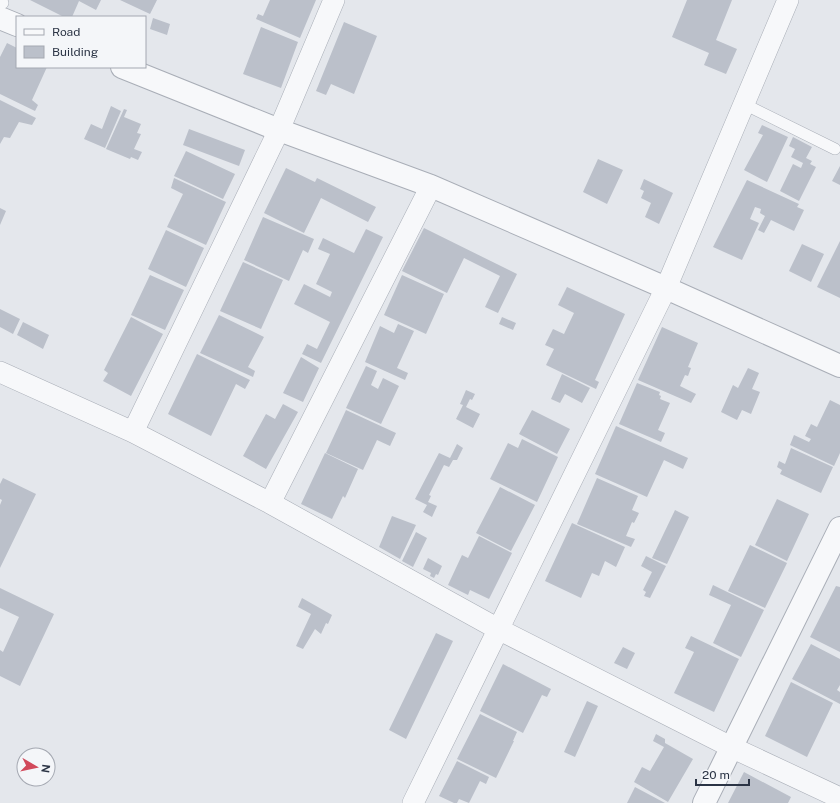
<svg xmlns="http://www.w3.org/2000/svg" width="840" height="803" viewBox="0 0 840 803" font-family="'Public Sans',sans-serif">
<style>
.building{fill:#bbc0ca}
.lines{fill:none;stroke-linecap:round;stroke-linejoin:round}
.service-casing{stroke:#a9aeb7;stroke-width:12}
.minor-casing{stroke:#a9aeb7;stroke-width:22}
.tertiary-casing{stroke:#a9aeb7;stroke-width:24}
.service{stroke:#f7f8fa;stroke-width:11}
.minor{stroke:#f7f8fa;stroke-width:21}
.tertiary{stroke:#f7f8fa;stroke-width:22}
</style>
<rect width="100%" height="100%" fill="#e4e7ec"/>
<path class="building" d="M30,0H101L96,10L79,1L72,17H64Z
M120,0H157L150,14Z
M270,0H316L300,38L256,19L258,14L263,16Z
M687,0H732L716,40L737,49L726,74L704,65L709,53L672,37Z
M153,18L170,24L167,35L150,29Z
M344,22L377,36L354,94L331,84L326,95L316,91Z
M261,27L298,42L281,88L243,74Z
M7,43L17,48V67H47L32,100L38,105L35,111L0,94V57Z
M0,100L36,118L32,125L19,122L10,138L4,137L0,144Z
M111,106L121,111L105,148L84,139L91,124L102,129Z
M124,109L127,110L124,117L141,124L137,133L141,134L134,149L142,152L138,160L131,157L130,159L106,149Z
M762,125L788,137L767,182L744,170L763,135L758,133Z
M189,129L245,150L239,166L183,145Z
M793,137L812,147L806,158L812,161L810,164L816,167L799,201L780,191L793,164L801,168L803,163L791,157L795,149L789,146Z
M186,151L235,174L223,199L174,176Z
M598,159L623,170L607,204L583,192Z
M840,166V185L832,181Z
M286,168L315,182L317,178L376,207L368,222L321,198L304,233L264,213Z
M174,178L226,202L206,245L167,227L183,194L171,188Z
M644,179L673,193L659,224L645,217L651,203L641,198L644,191L640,189Z
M747,180L799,204L797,207L804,210L794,231L771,220L764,233L758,230L765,216L760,213L761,209L755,207L750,219L759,223L742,260L713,247Z
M0,208L6,211L0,225Z
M263,217L314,239L308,253L303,250L289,281L244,260Z
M424,228L517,274L498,313L485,307L500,276L464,258L447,293L402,271Z
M366,229L383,237L321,363L302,354L307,344L317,349L330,322L294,304L304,284L330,297L332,292L316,284L330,254L318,249L323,238L354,253Z
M166,230L204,248L186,287L148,269Z
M840,241V298L817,287Z
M802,244L824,254L811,282L789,271Z
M243,262L283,280L261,329L220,311Z
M150,275L184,290L165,330L131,315Z
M402,275L444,294L426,334L384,315Z
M567,287L625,314L595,380L599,382L596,389L546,365L554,349L545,345L553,329L564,334L574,313L558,305Z
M0,309L20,319L13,334L0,327Z
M219,315L264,337L248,367L255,371L253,377L200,353Z
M131,317L163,334L131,396L103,381L108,373L104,370Z
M502,317L516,323L513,330L499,324Z
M23,322L49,335L43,349L17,335Z
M398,324L414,331L397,368L408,373L405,380L365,362L380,326L394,333Z
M662,327L698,343L688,367L691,368L688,376L685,375L680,386L696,394L691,403L638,380Z
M197,354L250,380L245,389L236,384L211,436L168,414Z
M301,357L319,368L303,402L283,393Z
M366,366L377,371L371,385L378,389L383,378L399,386L381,424L346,408Z
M748,368L759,373L752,389L760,392L751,414L742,410L737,420L721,412L733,385L738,388Z
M562,374L590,388L582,403L565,394L560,403L551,399Z
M637,383L660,392L659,395L661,396L660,399L670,403L658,430L665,433L661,442L619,424Z
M466,390L475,394L472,400L470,399L466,407L480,414L473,428L456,419L463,405L460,404Z
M830,400L840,405V453L834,466L790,445L794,435L809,442L811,439L805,436L811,424L817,427Z
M283,404L298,412L266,469L243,456L266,414L275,419Z
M346,410L396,433L390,446L377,440L363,470L326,453Z
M532,410L570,429L557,454L519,434Z
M616,426L688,458L683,469L664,460L647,497L595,474Z
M522,439L558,457L537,502L490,479L508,443L518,448Z
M457,444L463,448L457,460H453L449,467L444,465L429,495L431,496L428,502L437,506L432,517L423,512L427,505L415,499L439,453L450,458Z
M791,448L833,467L821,493L780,474L782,470L777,467L779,461L785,464Z
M325,453L358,469L345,498L343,496L332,519L301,504Z
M3,478L36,494L0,568V505L2,500L0,499V484Z
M597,478L638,496L632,510L639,513L634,523L632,522L626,536L635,539L631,547L577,524Z
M500,487L535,505L511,551L476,533Z
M777,499L809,514L787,561L755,545Z
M675,510L689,517L667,564L652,558Z
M392,516L416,525L400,559L379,547Z
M572,523L625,547L616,567L605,561L599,576L592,573L581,598L545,581Z
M416,532L427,538L413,567L402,561Z
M479,536L512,553L489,599L470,590L468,595L448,585L462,555L468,558Z
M750,545L787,563L765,608L728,591Z
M646,556L666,566L650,598L644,596L646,592L643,590L652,572L641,566Z
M428,558L442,566L438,575L436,574L434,578L430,576L431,573L423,569Z
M713,585L764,610L741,657L713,643L731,605L709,595Z
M836,586L840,587V652L810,637Z
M0,588L54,614L20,686L0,676V650L3,652L19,617L0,608Z
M302,598L332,615L328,624L326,623L321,634L315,629L303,649L296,646L311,614L298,607Z
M436,633L453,641L406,739L389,730Z
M691,636L739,659L714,712L674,693L694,652L685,648Z
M811,644L840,659V685L837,690L840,692V704L792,679Z
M623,647L635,653L627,669L614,663Z
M503,664L551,689L547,697L542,695L523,733L480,711Z
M791,682L833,703L807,757L765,736Z
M587,701L598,706L575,757L564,752Z
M480,714L517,732L513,741H514L496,778L457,759Z
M656,734L665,739V743L693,759L668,802L634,782L642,767L650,771L664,747L653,741Z
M457,761L489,777L486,784L480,781L469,803L459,799L457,803H454L439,796Z
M744,772L791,797L788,803H728Z
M635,787L665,803H627Z"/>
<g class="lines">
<defs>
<path id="service" d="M0,2L3,3
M744,104L835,149"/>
<path id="minor" d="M0,372L133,432L270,503L498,629L731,747L840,798
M133,432L279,130L334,0
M270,503L431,186
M413,803L666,288L788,0"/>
<path id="tertiary" d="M0,18L17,25
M122,67L279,130L431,186L666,288L840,366
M704,803L840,528"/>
</defs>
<use href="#service" class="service-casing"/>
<use href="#minor" class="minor-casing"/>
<use href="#tertiary" class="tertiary-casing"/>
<use href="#service" class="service"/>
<use href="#minor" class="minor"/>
<use href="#tertiary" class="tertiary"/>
</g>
<rect x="16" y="16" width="130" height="52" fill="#f4f6f9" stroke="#a4a8b1"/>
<rect x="24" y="29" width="20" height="6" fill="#f7f8fa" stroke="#a4a8b1"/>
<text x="52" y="36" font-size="12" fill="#2b3445">Road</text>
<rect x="24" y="46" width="20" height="12" fill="#bbc0ca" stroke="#a4a8b1"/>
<text x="52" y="56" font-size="12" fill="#2b3445">Building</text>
<g transform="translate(36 767) rotate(99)"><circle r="19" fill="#f4f6f9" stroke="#a4a8b1"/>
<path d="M0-3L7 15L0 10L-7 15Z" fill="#d1495b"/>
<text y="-6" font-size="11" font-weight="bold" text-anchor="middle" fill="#2b3445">N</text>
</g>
<path d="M696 779v6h53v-6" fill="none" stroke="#2b3445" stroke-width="2"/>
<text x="702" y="779" font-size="12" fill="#2b3445" stroke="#f4f6f9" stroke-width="3" paint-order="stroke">20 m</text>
</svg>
